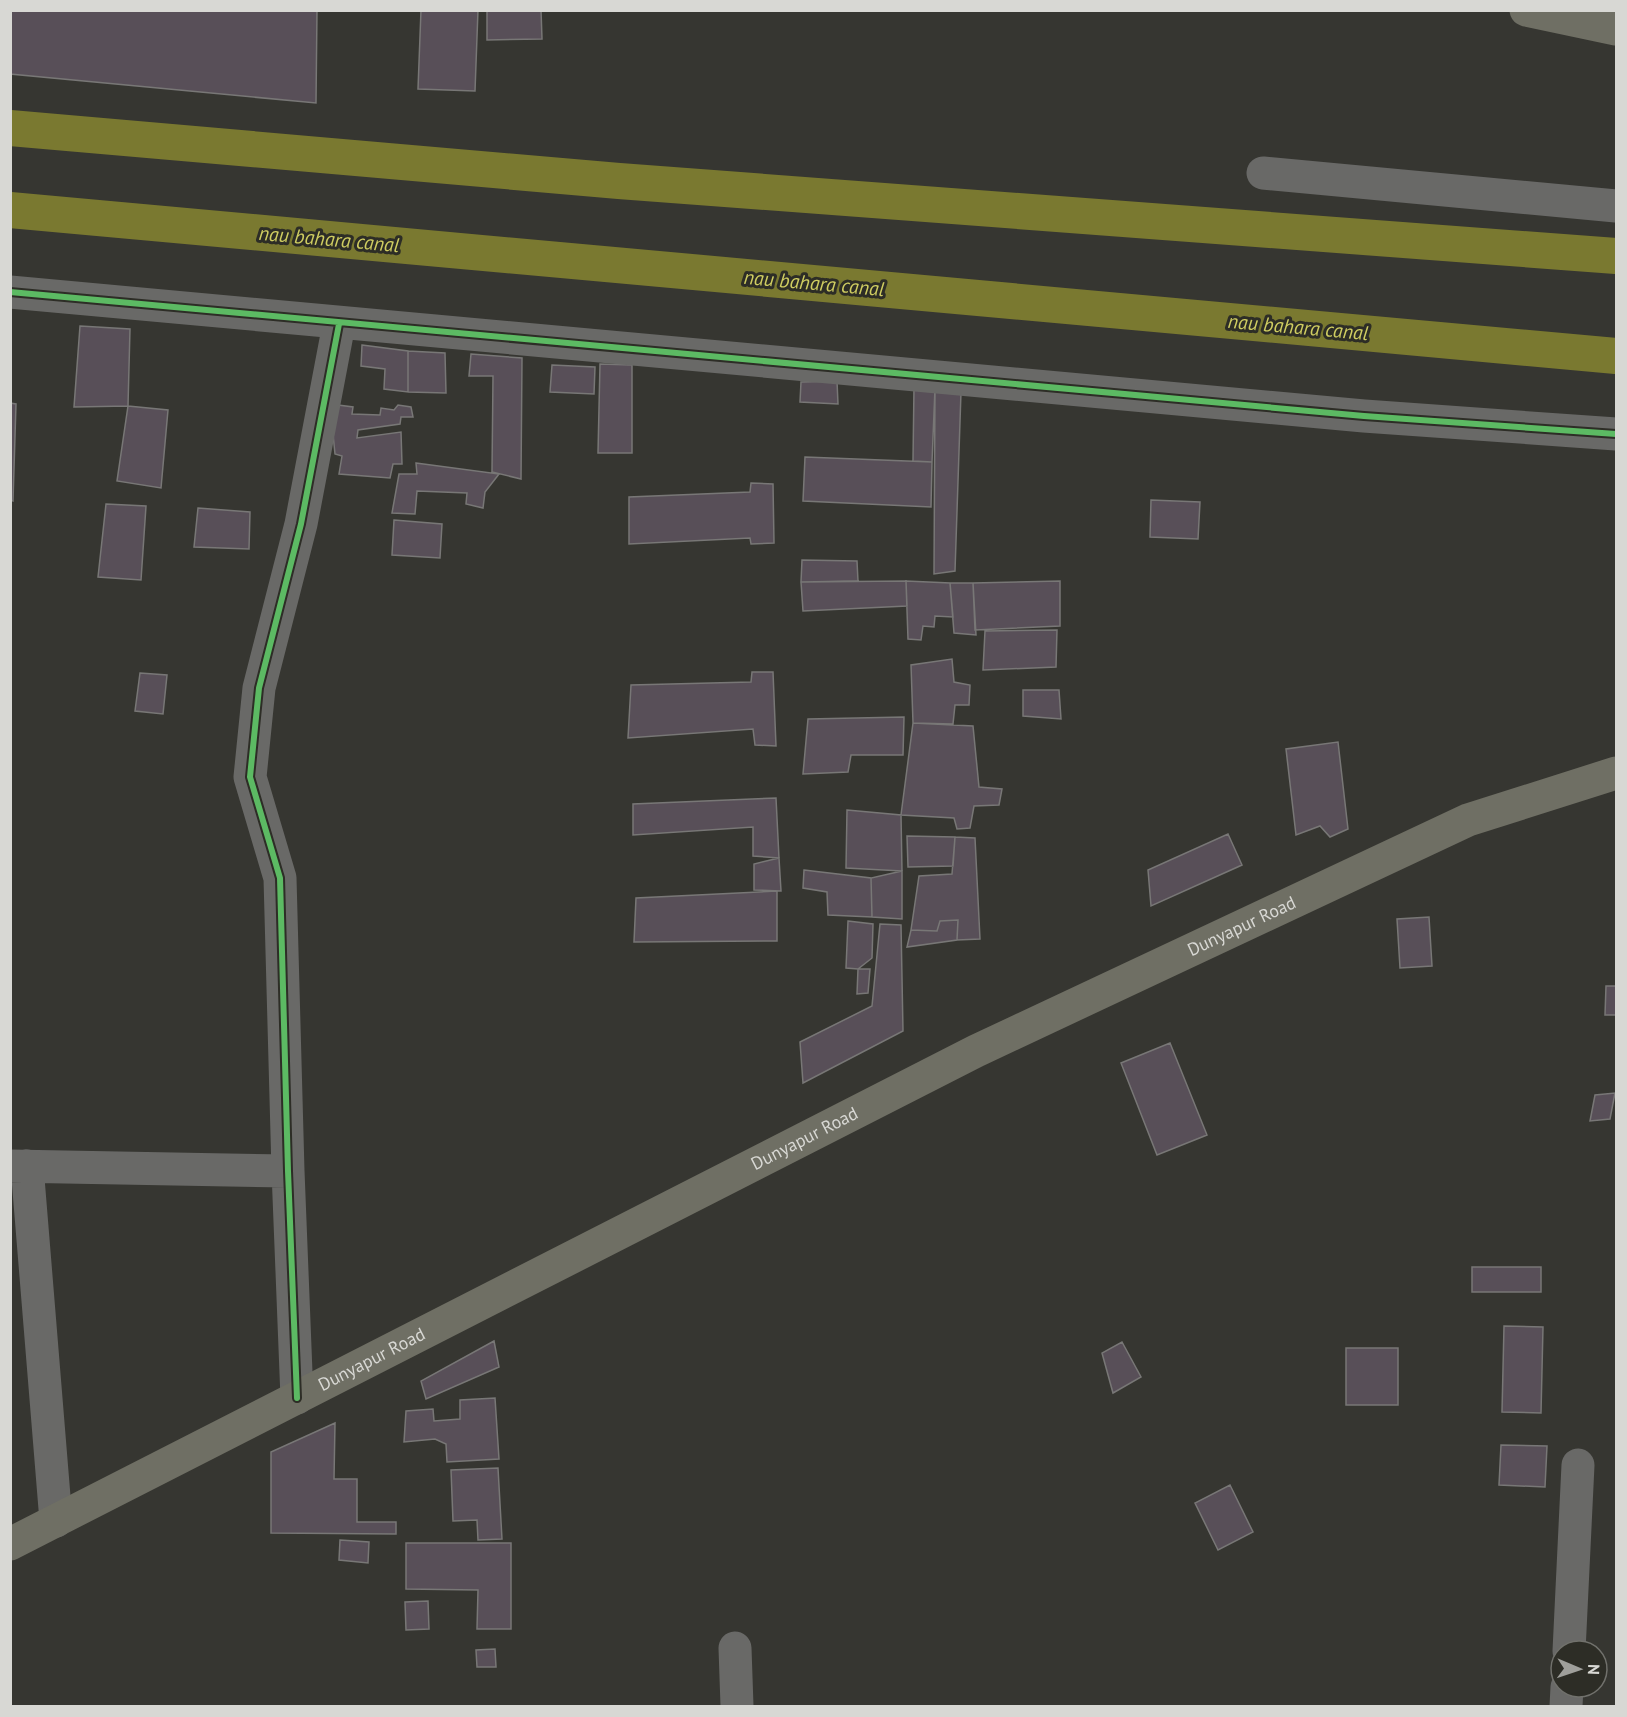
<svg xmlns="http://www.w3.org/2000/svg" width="1627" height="1717" viewBox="0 0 1627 1717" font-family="'PT Sans',sans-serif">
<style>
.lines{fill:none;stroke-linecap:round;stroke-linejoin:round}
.canal{stroke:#7a7930;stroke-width:36}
.building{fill:#584f58;stroke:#787776;stroke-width:1.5}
.minor{stroke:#696967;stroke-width:33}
.major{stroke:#6f6f64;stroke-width:33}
.cycleway-casing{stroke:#2d2d26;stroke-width:10}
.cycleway{stroke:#5cba63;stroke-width:6}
.labels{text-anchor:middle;stroke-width:6;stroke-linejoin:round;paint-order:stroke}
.street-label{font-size:18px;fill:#d8d8d4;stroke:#2d2d26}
.water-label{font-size:20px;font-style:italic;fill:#cfcd61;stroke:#2d2d26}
</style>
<rect width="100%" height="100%" fill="#363631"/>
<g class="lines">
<path class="canal" d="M10,128L619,181L1616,256
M10,210L1616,356"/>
</g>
<path class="building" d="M10,10H317L316,103L10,74Z
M421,10H478L475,91L418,89Z
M487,10H541L542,39L487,40Z
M80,326L130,329L128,406L74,407Z
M362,345L408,351V392L384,389L385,369L361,366Z
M408,351L445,353L446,393L408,392Z
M471,354L522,358L521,479L492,472L493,376H469Z
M600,364L632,365V453H598Z
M552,365L595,367L594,394L550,392Z
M837,381L838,404L800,402L801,382Z
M914,387L935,388L932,462L913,461Z
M935,388L961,392L955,571L934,574Z
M10,403L16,404L13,501L10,500Z
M338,405L353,407L352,414L380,415L381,408L394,410L398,405L411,407L413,417H401L400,424L358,430L357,438L401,432L402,464H393L390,478L339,474L342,456L335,454L333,434Z
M128,406L168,410L161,488L117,481Z
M805,457L932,462L931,507L803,501Z
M416,463L499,474L485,492L483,508L466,504L467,493L417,491L415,514L392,513L399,474H417Z
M751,483L773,484L774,543L751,544L750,538L629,544V497L750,492Z
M1151,500L1200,502L1198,539L1150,537Z
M106,504L146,506L141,580L98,577Z
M198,508L250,512L249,549L194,547Z
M394,520L442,524L440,558L392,555Z
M802,560L857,561L858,581L801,582Z
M906,581L907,606L803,611L801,582Z
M906,581L950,583L953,617L935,616L934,627L923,626L921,640L908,639Z
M1060,581V626L975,630L973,583Z
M950,583H973L976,635L954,633Z
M1057,630L1056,667L983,670L985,631Z
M952,659L954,682L970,685L969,705H955L953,724L913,723L911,665Z
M752,672H773L776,746L755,745L753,729L628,738L631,685L751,682Z
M140,673L167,675L163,714L135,711Z
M1023,690H1059L1061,719L1023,716Z
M904,717L903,755H851L848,772L803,774L808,719Z
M913,723L973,726L979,787L1002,789L999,805L974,806L970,828L957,829L954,818L901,815Z
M1338,742L1348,829L1330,837L1320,826L1296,835L1286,749Z
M776,798L779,858L753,856V827L633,835V804Z
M847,810L901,815L902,871L846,868Z
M1228,834L1242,865L1151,906L1148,870Z
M907,836L955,837L953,866L908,867Z
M955,837L975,838L980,939L957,940L958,920L940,921L937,931L911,930L919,876L952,874Z
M779,858L781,891L754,890V864Z
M804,870L871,878L872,917L828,915L827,892L803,888Z
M902,871V919L872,917L871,878Z
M777,891V941L634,942L636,898Z
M1429,917L1432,966L1400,968L1397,919Z
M958,920L957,940L907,947L911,930L937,931L940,921Z
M848,921L873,924L872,958L858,969L846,968Z
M880,924L901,925L903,1031L803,1083L800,1042L872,1006Z
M858,969H870L868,993L857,994Z
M1606,986H1616V1015H1605Z
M1170,1043L1207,1135L1157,1155L1121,1063Z
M1615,1093L1610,1119L1590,1121L1595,1095Z
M1472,1267H1541V1292H1472Z
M1504,1326L1543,1327L1541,1413L1502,1412Z
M494,1341L499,1367L426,1399L421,1381Z
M1122,1342L1141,1377L1113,1393L1102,1353Z
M1346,1348H1398V1405H1346Z
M495,1398L499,1459L447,1462L446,1444L435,1439L404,1442L406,1411L433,1409L434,1421L460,1419V1400Z
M335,1423L334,1479H357V1522H396V1534L271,1533V1452Z
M1501,1445L1547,1446L1545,1487L1499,1485Z
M498,1468L502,1539L478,1540L477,1520L453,1521L451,1470Z
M1230,1485L1253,1532L1218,1550L1195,1503Z
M340,1540L369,1542L368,1563L339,1560Z
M406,1543H511V1629H477L478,1590L406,1589Z
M428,1601L429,1629L406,1630L405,1602Z
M495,1649L496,1667H477L476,1650Z"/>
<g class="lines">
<path class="minor" d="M1263,173L1616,206
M10,292L1364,416L1616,434
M10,1166L288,1171
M27,1166L56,1521
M297,1398L288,1171L280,878L250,777L259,688L301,524L339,324
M735,1648L737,1706
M1569,1651L1578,1465
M1566,1706L1567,1687"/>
<g class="major">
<path d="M1526,10L1616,29"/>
<path id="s1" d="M10,1544L976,1051L1468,820L1616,773"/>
</g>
<defs>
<path id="cycleway" d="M10,292L1364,416L1616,434
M297,1398L288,1171L280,878L250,777L259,688L301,524L339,324"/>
</defs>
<use href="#cycleway" class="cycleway-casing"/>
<use href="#cycleway" class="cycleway"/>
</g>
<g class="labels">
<g class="street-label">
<text dy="6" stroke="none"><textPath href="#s1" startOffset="1378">Dunyapur Road</textPath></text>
<text dy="6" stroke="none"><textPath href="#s1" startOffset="892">Dunyapur Road</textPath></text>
<text dy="6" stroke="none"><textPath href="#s1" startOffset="406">Dunyapur Road</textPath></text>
</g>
<g class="water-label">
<text transform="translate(329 239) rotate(5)" y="7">nau bahara canal</text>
<text transform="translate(814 283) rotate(5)" y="7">nau bahara canal</text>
<text transform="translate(1298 327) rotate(5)" y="7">nau bahara canal</text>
</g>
</g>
<rect width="1627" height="1717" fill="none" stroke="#d8d8d4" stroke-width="24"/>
<g transform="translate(1579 1669) rotate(92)"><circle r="28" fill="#2d2d26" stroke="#71716c" stroke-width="1.5"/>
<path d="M0-4.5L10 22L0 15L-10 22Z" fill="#9f9f9b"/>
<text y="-9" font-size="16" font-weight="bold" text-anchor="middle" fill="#d8d8d4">N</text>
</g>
</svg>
